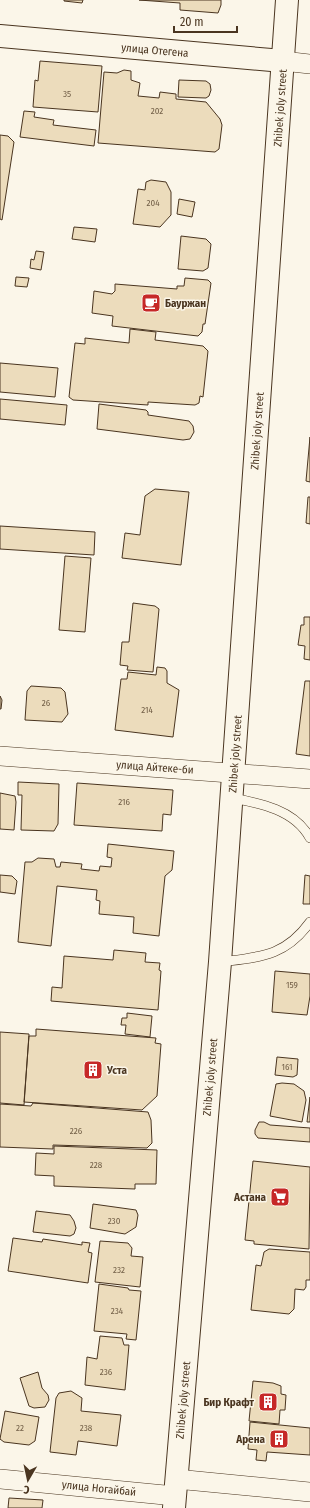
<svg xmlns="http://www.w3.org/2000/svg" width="310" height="1508" viewBox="0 0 310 1508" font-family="'Fira Sans Condensed',sans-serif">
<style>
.building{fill:#ecdcbc;stroke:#4a3520}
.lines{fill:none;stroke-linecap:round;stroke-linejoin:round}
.lane-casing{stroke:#4a3520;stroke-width:10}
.street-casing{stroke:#4a3520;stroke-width:20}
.secondary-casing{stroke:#4a3520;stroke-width:24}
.highway-casing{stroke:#4a3520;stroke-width:24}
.lane{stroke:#fbf6e9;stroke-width:9}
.street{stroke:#fbf6e9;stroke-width:19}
.secondary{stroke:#fbf6e9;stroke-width:22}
.highway{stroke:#fbf6e9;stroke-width:22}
.labels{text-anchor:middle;stroke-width:3;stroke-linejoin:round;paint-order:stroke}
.number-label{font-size:9px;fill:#725f47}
.street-label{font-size:11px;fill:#4a3520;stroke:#fbf6e9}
.poi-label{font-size:11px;font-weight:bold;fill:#4a3520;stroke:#fbf6e9;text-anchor:end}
</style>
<rect width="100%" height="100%" fill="#fbf6e9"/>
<path class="building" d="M64,0H83L82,3L64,1Z
M139,0H221V5L218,13L180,10V3Z
M40,61L102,66L98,112L33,107L35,80L38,81Z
M124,70L131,71V80L140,83L138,96L159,98L160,92L176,94V99L206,102L220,119L222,125L219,149L215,152L98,143L104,72L117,73Z
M179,80L206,81L210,84L211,90L209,96L206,98L178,97Z
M24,111L35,112L34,117L54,120L53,125L96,130L94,146L20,137Z
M0,135L8,136L14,142L2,220L0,219Z
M151,180L166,182L171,192V215L160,227L133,224L138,189L145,190L146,182Z
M179,199L195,202L192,217L177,214Z
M74,227L97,229L95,242L72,239Z
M181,236L206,239L211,244L208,268L203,271L178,269Z
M36,251L44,252L41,270L30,268L31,259L34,260Z
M16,277L29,278L27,287L15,286Z
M185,278L208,280L211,283L205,324H203L202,332L198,336L112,326L113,316L92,313L94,291L112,294L115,291V284L177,289V286H184Z
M130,329L156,332L155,340L203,346L208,351L203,397L200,396L199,403L195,405L148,402V405L73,400L69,397L75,343L85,344V338L129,343Z
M0,363L58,368L55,397L0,392Z
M0,399L67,405L65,425L0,419Z
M99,404L146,410L148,412V415L189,421L193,426L194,432L190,439L183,440L97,429Z
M310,437V482L306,481Z
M155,489L189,492L181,565L122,558L125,533L140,535L145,496Z
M308,497H310V524L306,523Z
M0,526L95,532L94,555L0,549Z
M65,556L91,558L85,632L59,630Z
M133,603L155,606L159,609L153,672L127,670L128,666L120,665L122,642H129Z
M304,617H310V660L304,659L305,646L298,645L301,625H304Z
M157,667L165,668L167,671V683L179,690L173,737L115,730L121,679H127L128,672L156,675Z
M305,681H310V756L296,754Z
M31,686L61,688L65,692L68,714L62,722L25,720L27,691Z
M0,696L2,700L1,709H0Z
M18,782L59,784L58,824L54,831L21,830L22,795H18Z
M77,783L173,790L171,815L163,814L162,831L74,825Z
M0,793L15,796L16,802L14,830L0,829Z
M108,844L174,851L172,870L165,876L159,936L133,933L134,917L99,914L100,901L96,900L97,890L57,886L51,946L18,942L25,862H32L38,858L54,859L56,867H60L61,862L82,864L81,869L99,871L100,866L111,867L112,858L107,857Z
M0,875L12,876L17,881L15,894L0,892Z
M305,875L310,876V904H303Z
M114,950L146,953L145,962L160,963L159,970L161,971L158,1010L51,1001L52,987L62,988L64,956L113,960Z
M275,971L310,974V996L307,1015L272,1012Z
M127,1013L152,1016L150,1037L125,1034L126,1025H121L122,1018H127Z
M36,1029L156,1038L155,1043L161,1044L157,1096L142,1110L24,1102L29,1036H36Z
M0,1032L29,1034L24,1105L0,1103Z
M277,1057L298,1059L297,1075L293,1077L275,1075Z
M282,1083L294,1084L304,1091L306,1100L302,1122L270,1116L276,1084Z
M310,1097V1122H307Z
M33,1103L148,1112L151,1120L152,1143L147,1148L53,1145V1149L0,1147V1104L31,1106Z
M259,1122H264L270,1125L310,1128V1142L258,1138L255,1134V1130Z
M54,1146L157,1150L156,1184H135V1189L54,1186V1176L35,1175L36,1153L54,1154Z
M253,1161L310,1167L309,1249L254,1244V1241L245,1240Z
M93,1204L136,1210L138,1215L136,1227L125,1234L90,1228Z
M36,1211L70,1215L74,1221L76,1228L74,1234L70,1236L33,1232Z
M13,1238L42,1242L43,1239L82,1245V1242L90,1243L88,1252L92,1253L88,1283L8,1271Z
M100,1241L128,1243L132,1248L131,1256L143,1257L140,1287L95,1282Z
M269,1249L310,1252V1280H306V1287L304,1290L295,1289L294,1309L289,1314L251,1310L256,1265L261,1266L264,1252Z
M99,1284L128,1288L129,1290L141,1291L136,1340L126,1339L127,1334L94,1331Z
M100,1336L122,1338L124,1345H129L125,1390L85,1385L87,1357L97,1359Z
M38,1372L42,1388L48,1395L49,1400L45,1407L34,1408L29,1406L20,1378Z
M253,1381L273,1383L281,1386V1394L286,1395L285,1410H280L279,1424L249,1421Z
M71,1391L82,1398L81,1411L121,1415L117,1446L78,1441L76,1455L50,1452L56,1398L59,1393Z
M5,1411L39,1417L35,1441L29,1445L4,1442L0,1439Z
M250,1422L310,1428V1455L267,1452L266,1461L256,1460L257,1450L248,1449Z
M9,1498L43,1500L42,1508H8Z"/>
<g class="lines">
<defs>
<path id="lane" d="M232,798C260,803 295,810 310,838
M220,962C259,957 285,957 310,922"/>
<path id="street" d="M283,61L310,64
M0,756L310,779
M0,1479L175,1496
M176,1479L310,1492"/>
<path id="secondary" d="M0,36L283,61"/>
<path id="highway" d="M174,1508L220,962L287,0"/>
</defs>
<use href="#lane" class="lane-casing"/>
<use href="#street" class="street-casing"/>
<use href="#secondary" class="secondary-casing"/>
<use href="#highway" class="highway-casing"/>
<use href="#lane" class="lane"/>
<use href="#street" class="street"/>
<use href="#secondary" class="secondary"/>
<use href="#highway" class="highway"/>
</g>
<defs>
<symbol id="cafe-square" viewBox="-11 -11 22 22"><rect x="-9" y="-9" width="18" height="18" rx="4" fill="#c62828" stroke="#fbf6e9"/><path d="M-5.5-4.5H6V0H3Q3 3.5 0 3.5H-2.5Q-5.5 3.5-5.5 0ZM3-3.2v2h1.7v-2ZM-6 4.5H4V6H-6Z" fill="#fff"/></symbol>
<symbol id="building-square" viewBox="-11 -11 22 22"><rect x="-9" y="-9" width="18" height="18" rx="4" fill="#c62828" stroke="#fbf6e9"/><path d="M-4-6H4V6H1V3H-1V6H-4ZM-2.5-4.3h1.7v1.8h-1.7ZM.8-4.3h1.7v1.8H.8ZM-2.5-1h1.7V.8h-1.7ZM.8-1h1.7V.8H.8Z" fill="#fff"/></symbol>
<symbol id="supermarket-square" viewBox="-11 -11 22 22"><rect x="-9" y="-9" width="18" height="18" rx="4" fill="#c62828" stroke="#fbf6e9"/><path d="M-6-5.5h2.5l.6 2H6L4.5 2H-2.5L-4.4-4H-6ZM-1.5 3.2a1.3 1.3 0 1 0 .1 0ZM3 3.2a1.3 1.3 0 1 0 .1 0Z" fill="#fff"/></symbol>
</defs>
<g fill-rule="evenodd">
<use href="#cafe-square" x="140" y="292" width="22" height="22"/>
<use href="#building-square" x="82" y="1059" width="22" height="22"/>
<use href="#supermarket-square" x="269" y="1186" width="22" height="22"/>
<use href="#building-square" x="257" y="1391" width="22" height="22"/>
<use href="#building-square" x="268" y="1428" width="22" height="22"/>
</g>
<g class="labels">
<g class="number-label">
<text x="67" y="97">35</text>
<text x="157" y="114">202</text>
<text x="153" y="206">204</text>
<text x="46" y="706">26</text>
<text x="147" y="713">214</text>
<text x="124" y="805">216</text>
<text x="292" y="988">159</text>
<text x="287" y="1070">161</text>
<text x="76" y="1134">226</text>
<text x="96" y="1168">228</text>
<text x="114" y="1224">230</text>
<text x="119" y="1273">232</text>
<text x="117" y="1314">234</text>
<text x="106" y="1375">236</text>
<text x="20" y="1431">22</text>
<text x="86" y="1431">238</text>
</g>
<g class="street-label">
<text transform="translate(155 50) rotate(5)" y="4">улица Отегена</text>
<text transform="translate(280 108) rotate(-86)" y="4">Zhibek joly street</text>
<text transform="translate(257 431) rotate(-86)" y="4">Zhibek joly street</text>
<text transform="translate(235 754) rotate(-86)" y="4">Zhibek joly street</text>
<text transform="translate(155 767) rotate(4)" y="4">улица Айтеке-би</text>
<text transform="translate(210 1077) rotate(-85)" y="4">Zhibek joly street</text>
<text transform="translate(183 1400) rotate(-85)" y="4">Zhibek joly street</text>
<text transform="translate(99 1488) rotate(6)" y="4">улица Ногайбай</text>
</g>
<g class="poi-label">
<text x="165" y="307" text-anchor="start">Бауржан</text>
<text x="107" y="1074" text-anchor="start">Уста</text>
<text x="266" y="1201">Астана</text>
<text x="254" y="1406">Бир Крафт</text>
<text x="265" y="1443">Арена</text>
</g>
</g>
<g transform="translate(28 1480) rotate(189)" stroke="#fbf6e9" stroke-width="3" paint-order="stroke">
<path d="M0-3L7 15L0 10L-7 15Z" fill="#4a3520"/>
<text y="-6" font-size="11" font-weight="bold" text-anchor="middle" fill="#4a3520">С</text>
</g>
<path d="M174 26v6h63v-6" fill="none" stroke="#4a3520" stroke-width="2"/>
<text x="180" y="26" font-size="12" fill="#4a3520" stroke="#fbf6e9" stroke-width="3" paint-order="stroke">20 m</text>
</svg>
